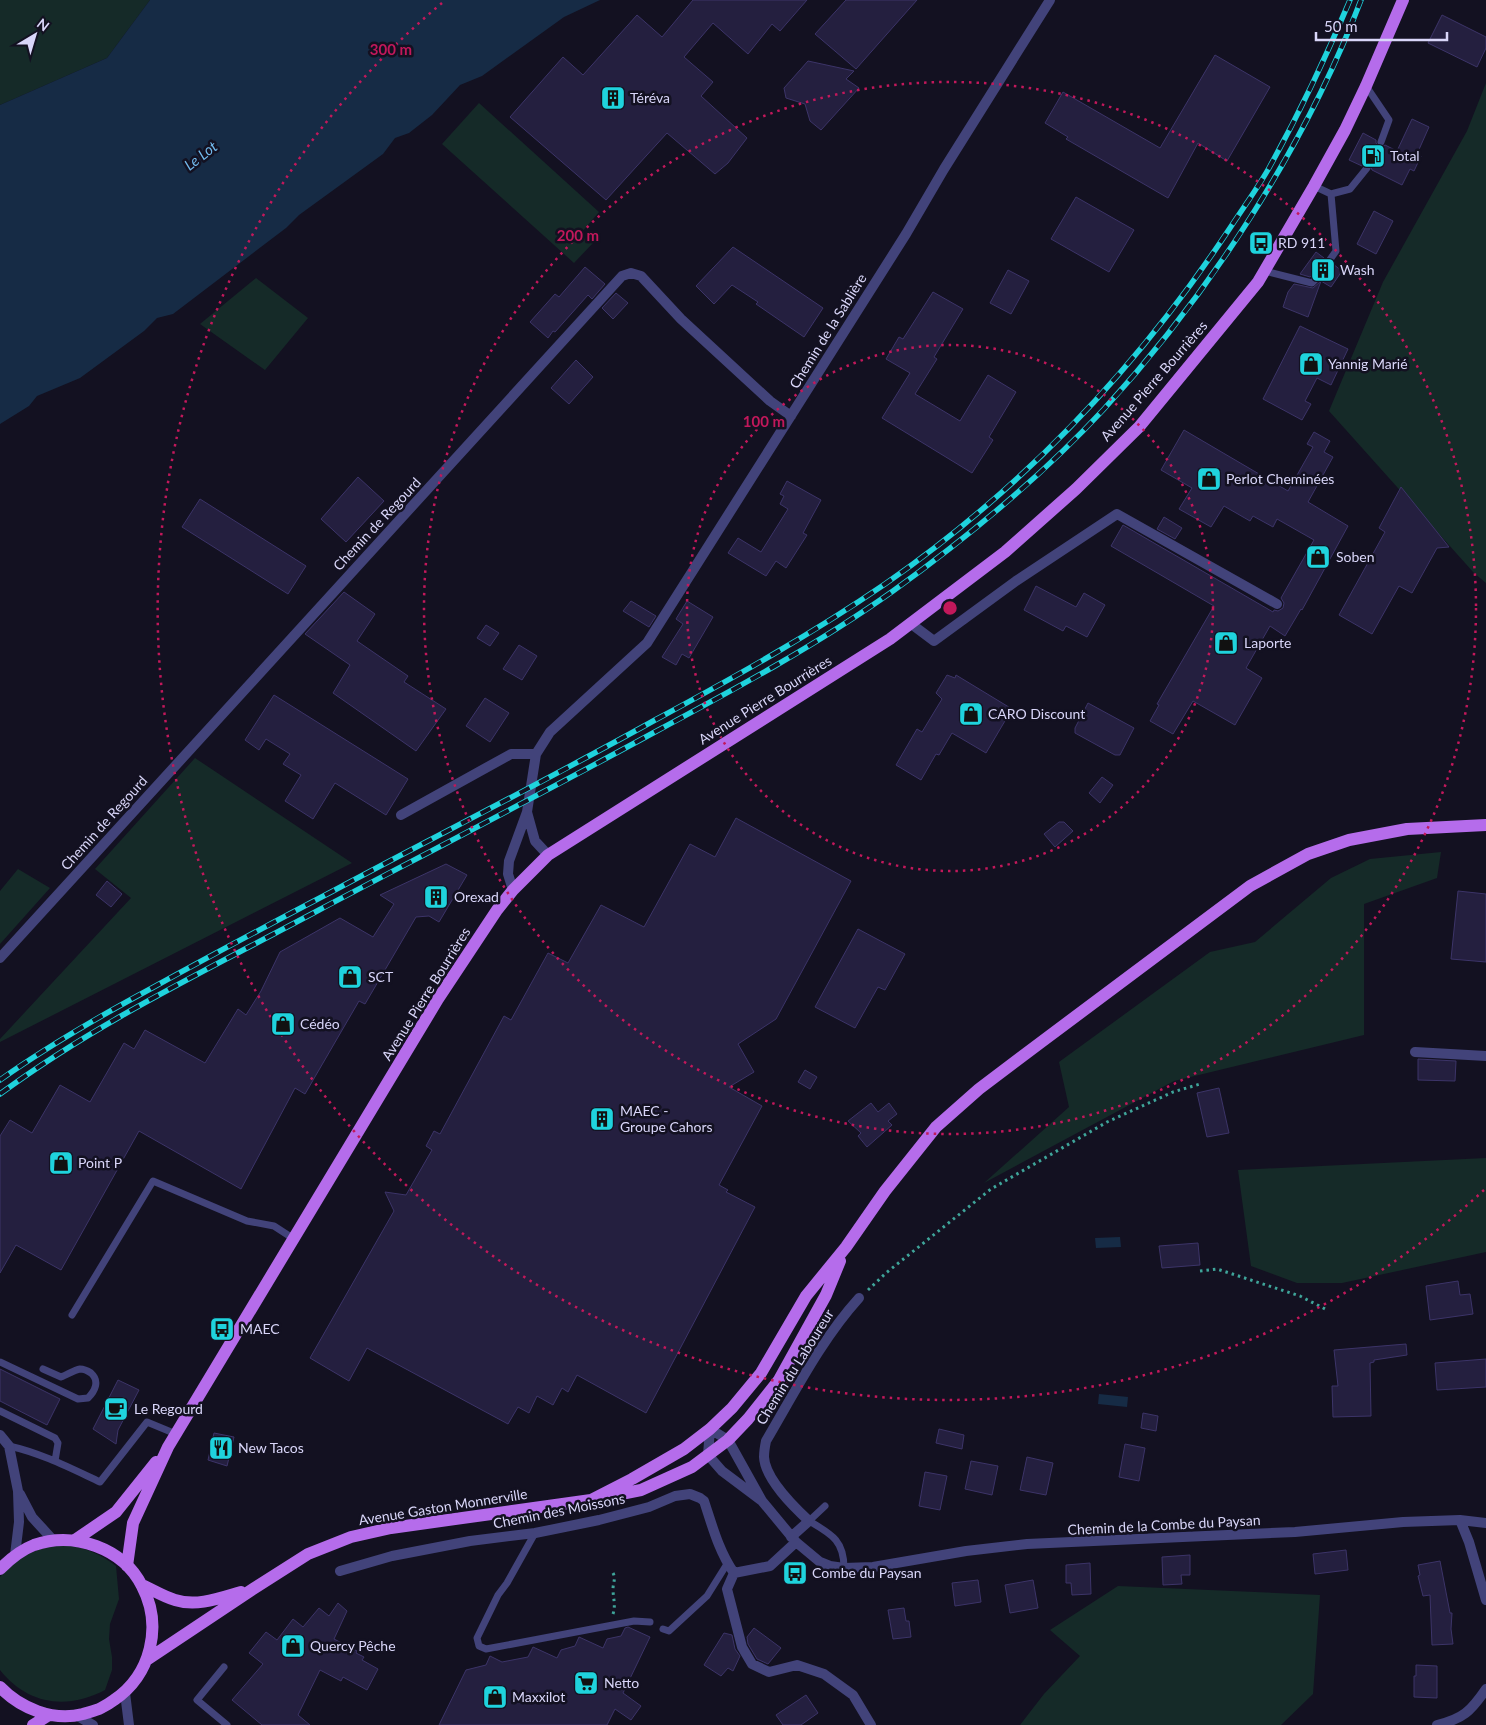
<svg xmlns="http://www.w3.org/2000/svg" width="1486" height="1725" viewBox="0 0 1486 1725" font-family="Lato,sans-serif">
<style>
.green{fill:#152a28}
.water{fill:#162b45}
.building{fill:#241f3f;stroke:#3c3468}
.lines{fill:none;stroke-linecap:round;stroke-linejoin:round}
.path{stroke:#3fa59a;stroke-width:3;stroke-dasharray:2.5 4;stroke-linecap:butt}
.service{stroke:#42437a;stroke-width:7}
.minor{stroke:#42437a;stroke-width:10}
.primary{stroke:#b56ceb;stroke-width:12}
.rail-casing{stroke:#1fd3dd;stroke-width:5.5}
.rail{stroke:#131121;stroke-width:4;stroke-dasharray:11;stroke-linecap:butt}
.ring{fill:none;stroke:#c2185b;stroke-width:2.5;stroke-dasharray:2.5 5}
.labels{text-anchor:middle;stroke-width:5;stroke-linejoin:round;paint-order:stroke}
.poi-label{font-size:14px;fill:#d9d6f9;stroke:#131121;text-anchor:start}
.street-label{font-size:14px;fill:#d9d6f9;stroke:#131121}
.water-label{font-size:15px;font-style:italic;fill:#72b9ec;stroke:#131121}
.centre{fill:#c2185b;stroke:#131121;stroke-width:2.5}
.ring-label{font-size:15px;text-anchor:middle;font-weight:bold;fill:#c2185b;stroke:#131121;stroke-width:5;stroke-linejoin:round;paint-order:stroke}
</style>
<rect width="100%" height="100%" fill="#131121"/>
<path class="green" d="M0,0H150L107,58L0,105Z
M1486,83V583L1474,573L1329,411L1383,282L1467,131Z
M479,103L599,212L581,233L593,243L574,263L442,144Z
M256,278L308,318L265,370L200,324Z
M195,758L352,863L0,1042V1039L131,898L95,869Z
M1441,852L1437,878L1364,904V1035L1174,1081L984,1183L1069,1107L1059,1062L1210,952L1255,942L1331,878L1370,859Z
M18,869L50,888L0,944V891Z
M1486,1158V1252L1342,1283H1297L1251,1266L1238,1170Z
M63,1545C84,1547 99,1553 116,1566L119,1599L110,1624L109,1639L112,1657V1670L105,1690C67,1710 28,1705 0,1670V1577C18,1557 36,1547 63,1545Z
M1118,1586L1320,1595L1313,1694L1281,1725H1020L1044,1694L1080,1656L1050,1630Z"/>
<path class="water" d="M150,0H600L564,17L482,76L460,85L432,115L409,133L395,138L383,154L299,215L286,228L173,314L157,318L144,331L80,378L37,396L29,406L0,424V105L107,58Z
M1120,1237L1121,1247L1096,1248L1095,1238Z
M1099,1394L1128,1397L1127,1407L1098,1404Z"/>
<path class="building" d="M693,0H807L780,31L772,24L748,54L713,23L684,57L713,82L701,96L747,138L728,163L715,174L667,133L606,200L510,117L563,57L583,75L637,15L662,37Z
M846,0H917L856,69L815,34Z
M1442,15L1486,37V48L1477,67L1428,43Z
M1215,55L1270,87L1227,161L1198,143L1168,198L1066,139L1068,137L1045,123L1063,92L1160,148Z
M808,61L854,71L846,79L859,88L821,130L810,121L805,104L786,98L784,88Z
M1412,119L1429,127L1417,154L1421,156L1414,171L1410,169L1402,185L1372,170L1370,164L1366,163L1362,166L1349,160L1363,133L1376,140V143L1379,147H1382L1385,145L1397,151Z
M1076,197L1134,230L1109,272L1051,239Z
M1374,211L1393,221L1376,254L1357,244Z
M733,247L823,308L804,337L756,304L758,302L732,285L714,304L696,286Z
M1316,252L1324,258L1326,265L1329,266L1333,264L1342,271L1331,287L1321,281L1322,276L1319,273H1315L1310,277L1300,274Z
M585,267L605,284L592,299L588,295L555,332L553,331L548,338L530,322L555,294L559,297Z
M1008,270L1029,281L1011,314L990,303Z
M1321,281L1308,317L1283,307L1288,292L1294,284L1313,288Z
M933,292L963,309L934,357L937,359L915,394L960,421L988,375L1016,392L989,437L993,440L972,473L882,418L910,373L886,359L899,337L903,339Z
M616,293L628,303L613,319L602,308Z
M1300,326L1348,349L1331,385L1317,378L1305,401L1311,404L1302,420L1263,399Z
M576,360L593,377L569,404L551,388Z
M1184,430L1288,491L1313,447L1307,444L1314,432L1330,441L1324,452L1333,457L1308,502L1348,526L1302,610L1301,609L1285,636L1270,626L1246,668L1262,678L1235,725L1193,701L1173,734L1150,721L1159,705L1157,704L1214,606L1111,546L1123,525L1273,612L1274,610L1278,611L1283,608L1284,603L1281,598L1314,540L1277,519L1273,527L1253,516L1250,521L1224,506L1211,527L1179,509L1192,488L1161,470Z
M358,477L384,501L346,542L321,519Z
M787,481L821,500L803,533L807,535L786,568L776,561L766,576L728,553L738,538L761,552L788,509L780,504L784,496L780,494Z
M1401,487L1449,547L1437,548L1412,593L1399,586L1372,634L1339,615L1385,532L1379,528Z
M200,499L306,566L288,594L182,527Z
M1164,517L1182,528L1175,539L1157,529Z
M1036,586L1076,607L1084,593L1105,605L1087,637L1066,626L1063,631L1024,610Z
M344,592L375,614L357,641L408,676L404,682L446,709L416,751L333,693L350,665L305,634Z
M631,601L656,616L649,627L623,611Z
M687,601L713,617L689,658L682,654L676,665L662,657L683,624L676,619Z
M486,625L499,633L490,646L477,638Z
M519,645L537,656L522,680L503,669Z
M947,675L955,678L956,675L1012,709L986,753L952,733L939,755L936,754L921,780L896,765L917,729L922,732L942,699L936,693Z
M274,695L408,779L386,815L335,783L313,819L285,801L301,775L283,764L290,754L266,739L259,750L245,740Z
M485,698L509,713L490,742L466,726Z
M1088,703L1134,728L1120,755H1115L1075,733V728Z
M1102,777L1113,785L1100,803L1089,793Z
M736,818L851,881L776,1019L738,1044L754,1072L729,1087L762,1106L719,1185L728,1190L726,1192L755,1207L646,1413L577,1375L568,1392L562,1388L553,1405L537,1396L529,1413L518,1407L508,1424L367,1348L349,1381L310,1358L394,1211L385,1192L406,1195L432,1150L426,1146L434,1131L440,1134L504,1016L511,1020L548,953L568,963L601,905L644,927L690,844L715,857Z
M1059,822H1064L1073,831L1055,847L1044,834Z
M446,864L467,875L439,922L429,916L416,917L365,1004L359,1001L305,1094L295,1088L241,1189L139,1131L61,1270L16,1245L0,1273V1136L10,1120L32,1133L60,1085L90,1102L124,1043L134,1049L145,1030L205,1063L238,1009L246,1015L261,991L280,952L340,918L373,937L394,904L380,895Z
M107,881L122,894L111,907L96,895Z
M1458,891L1486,894V962L1451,959Z
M858,929L905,954L885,990L878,987L855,1028L815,1007Z
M1418,1059L1456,1061L1455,1081L1418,1080Z
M805,1070L817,1077L810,1089L798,1082Z
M1219,1088L1229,1133L1207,1137L1197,1093Z
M871,1103L878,1112L889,1103L897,1114L888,1121L892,1125L867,1147L858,1136L861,1133L848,1121Z
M1198,1243L1200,1265L1162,1268L1159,1246Z
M1458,1281L1460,1295L1470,1294L1473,1314L1430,1320L1426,1286Z
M1406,1344L1407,1355L1374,1360V1362L1370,1363L1371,1416L1333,1417L1332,1386H1338L1334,1350Z
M1486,1359V1387L1437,1390L1435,1363Z
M0,1369L60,1399L47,1425L0,1401Z
M118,1380L139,1390L118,1430L116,1444L93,1429Z
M1143,1413L1158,1416L1156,1431L1141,1428Z
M939,1429L964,1435L962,1449L936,1443Z
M214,1433L234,1437L227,1466L208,1460Z
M1125,1444L1145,1448L1139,1481L1119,1477Z
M1027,1457L1053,1463L1046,1495L1020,1490Z
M971,1461L998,1466L992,1495L965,1489Z
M925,1472L947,1476L940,1510L919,1506Z
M1346,1550L1348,1570L1315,1574L1313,1554Z
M1190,1555V1575H1181L1182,1584L1163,1585L1162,1557Z
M1440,1561L1450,1613H1452L1451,1629L1453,1644L1432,1645L1430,1595L1423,1596L1418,1576L1420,1575L1418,1565Z
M1090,1563L1091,1594L1072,1595L1071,1583H1066V1565Z
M978,1580L981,1602L955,1606L952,1583Z
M1033,1580L1038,1608L1010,1613L1005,1585Z
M338,1603L347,1611L334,1639L357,1651L356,1653L364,1657L362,1660L378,1669L367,1690L343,1677L341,1681L320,1670L298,1715L310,1725H262L232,1700L263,1664L249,1653L266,1632L277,1640L293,1619L303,1627L319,1608L329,1616Z
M904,1608L906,1621H909L911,1637L893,1639L888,1610Z
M628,1627L650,1637L623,1693L641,1706L631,1720L615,1709L607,1725H439L466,1670L486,1665L490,1656L502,1662L528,1657L533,1647L557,1658L561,1650L575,1646L579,1637L603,1648L607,1639L621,1636L625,1628Z
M754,1628L781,1648L768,1664L757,1659L748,1644L747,1637Z
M724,1633L732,1635L735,1649L740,1656L733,1671L728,1668L721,1676L704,1665Z
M1416,1665L1437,1666V1698L1414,1697V1676H1416Z
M806,1695L818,1713L801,1725H783L776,1715Z"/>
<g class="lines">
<path class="path" d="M1200,1271L1217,1269L1300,1296L1327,1310
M868,1290L886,1273L991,1189L1107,1122L1173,1092L1200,1084
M613,1573C616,1579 613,1583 613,1589C613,1598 616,1605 613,1614"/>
<path class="service" d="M1366,86L1389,120L1381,142
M1314,186L1331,194L1350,189L1367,168
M1329,261L1336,251L1331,194
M1265,271L1312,283L1317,278
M72,1315L153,1181L247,1221L274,1226L294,1239
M0,1362L78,1399L88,1398C95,1391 100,1381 91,1373C88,1371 84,1369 80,1369C74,1370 67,1375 61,1377L43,1369
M0,1411L55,1438L58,1443L55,1461
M9,1446C41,1453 70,1468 100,1482L147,1422L176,1434
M825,1506L809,1521C831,1534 844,1540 844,1568
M535,1533L507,1583L498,1595L477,1638L479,1646L486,1649L634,1621L650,1622
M663,1629L669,1631L707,1596L727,1564
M224,1667L197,1700L227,1725"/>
<path class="minor" d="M910,623L934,641L1016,581L1117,514L1277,604
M527,812L535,841L548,855
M401,815L511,754H536
M513,890L508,874L509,861L527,812L536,754L550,732L647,643L906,234L944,169L1050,0
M0,958L622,276L631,273L641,276L681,319L770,401L791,416
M1415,1052L1486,1056
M0,1435L9,1446L18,1491L19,1522L15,1555
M20,1494L32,1517L53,1540
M762,1501L722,1471L708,1455L710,1429L728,1440L762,1501L796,1542L820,1562L830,1566L844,1568L873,1567L966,1551L1027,1544L1295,1532L1403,1522L1460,1520L1486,1523
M1460,1520L1469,1542L1486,1600
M791,1537L809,1521C794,1507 765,1479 764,1457C764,1452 765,1446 766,1441C795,1392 821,1340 859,1298
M340,1571L392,1556L470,1541L535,1533L599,1520L649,1507L675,1496L690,1494L700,1498L704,1501C712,1525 719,1552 734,1573
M734,1573L727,1589L742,1647L752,1664L769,1672L797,1665L824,1674L853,1695L871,1725
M734,1573L770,1566L796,1542
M125,1693L129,1725
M76,1715L93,1725
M1437,1725C1463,1719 1471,1711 1486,1689"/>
<path class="primary" d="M591,1500L632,1479L684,1449L710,1429L732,1408L761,1373L806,1296L846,1247L885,1191L936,1127L979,1089L1040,1043L1250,886L1308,854L1349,840L1407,829L1486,825
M75,1540L116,1512L156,1462
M127,1566L133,1523L168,1447L438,999L497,910L513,890L548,855L890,639L1005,552L1076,489L1139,427L1258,282L1314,186L1345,130L1366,86L1403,0
M0,1569C10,1559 21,1550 34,1545C74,1531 123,1548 142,1586C163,1626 151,1675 114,1700C110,1703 105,1706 101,1708C95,1711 89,1712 83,1714C53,1722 20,1708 0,1687
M142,1585C153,1590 164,1597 175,1600C197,1607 220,1598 241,1592
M148,1659L253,1589L308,1554L351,1537L391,1528L591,1500L641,1490L692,1467L728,1440L748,1419L779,1380L826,1295L840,1261
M33,1725L49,1715"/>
<defs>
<path id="rail" d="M0,1080C48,1046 100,1016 152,988C212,955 272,923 333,891C440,834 549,779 655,720C733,678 812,634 885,584C1022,489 1138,367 1230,228C1243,208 1257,189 1269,168C1299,114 1326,57 1350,0
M0,1094C99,1021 211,968 319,910C431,851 543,793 653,733C735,689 817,645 893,591C968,537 1041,477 1104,409C1210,293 1305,147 1361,0"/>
</defs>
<use href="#rail" class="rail-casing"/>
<use href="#rail" class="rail"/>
</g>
<g class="ring">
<circle cx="950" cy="608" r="263"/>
<circle cx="950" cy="608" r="526"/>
<path d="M1484 1190A790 790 0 1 1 442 3"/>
</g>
<defs>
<symbol id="building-square" viewBox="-11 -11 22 22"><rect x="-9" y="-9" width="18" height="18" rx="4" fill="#1fd3dd" stroke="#131121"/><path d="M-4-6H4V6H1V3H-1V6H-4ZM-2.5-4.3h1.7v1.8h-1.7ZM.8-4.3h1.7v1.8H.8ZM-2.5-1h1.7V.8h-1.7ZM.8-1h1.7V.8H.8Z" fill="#111"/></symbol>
<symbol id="fuel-square" viewBox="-11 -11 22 22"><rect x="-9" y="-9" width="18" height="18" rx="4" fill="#1fd3dd" stroke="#131121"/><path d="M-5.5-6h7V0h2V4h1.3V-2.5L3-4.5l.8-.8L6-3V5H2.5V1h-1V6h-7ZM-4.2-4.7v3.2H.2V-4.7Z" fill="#111"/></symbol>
<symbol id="bus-square" viewBox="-11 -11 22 22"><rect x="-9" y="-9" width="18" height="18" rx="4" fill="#1fd3dd" stroke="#131121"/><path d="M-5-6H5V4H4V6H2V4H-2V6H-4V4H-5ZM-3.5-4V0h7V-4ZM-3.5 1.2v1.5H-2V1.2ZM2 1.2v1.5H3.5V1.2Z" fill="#111"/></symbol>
<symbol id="shop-square" viewBox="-11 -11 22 22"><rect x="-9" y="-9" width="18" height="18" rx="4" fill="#1fd3dd" stroke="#131121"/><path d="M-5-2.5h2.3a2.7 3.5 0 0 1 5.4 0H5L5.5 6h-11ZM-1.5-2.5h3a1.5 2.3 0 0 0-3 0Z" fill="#111"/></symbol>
<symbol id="cafe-square" viewBox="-11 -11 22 22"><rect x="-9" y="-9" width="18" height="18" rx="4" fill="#1fd3dd" stroke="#131121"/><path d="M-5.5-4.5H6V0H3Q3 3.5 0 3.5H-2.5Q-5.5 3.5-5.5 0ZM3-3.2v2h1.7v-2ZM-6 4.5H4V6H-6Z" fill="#111"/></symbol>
<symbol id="restaurant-square" viewBox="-11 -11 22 22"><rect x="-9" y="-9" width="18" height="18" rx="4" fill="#1fd3dd" stroke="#131121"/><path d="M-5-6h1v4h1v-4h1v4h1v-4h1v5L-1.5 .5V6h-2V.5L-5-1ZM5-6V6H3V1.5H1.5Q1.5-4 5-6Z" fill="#111"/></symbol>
<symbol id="supermarket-square" viewBox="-11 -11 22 22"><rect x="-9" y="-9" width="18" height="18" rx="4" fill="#1fd3dd" stroke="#131121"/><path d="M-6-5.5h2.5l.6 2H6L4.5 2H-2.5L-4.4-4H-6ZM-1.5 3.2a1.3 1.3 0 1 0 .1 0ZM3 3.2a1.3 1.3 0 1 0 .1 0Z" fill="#111"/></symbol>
</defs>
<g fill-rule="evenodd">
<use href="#building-square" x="599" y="84" width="28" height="28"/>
<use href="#fuel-square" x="1359" y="142" width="28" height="28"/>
<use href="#bus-square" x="1247" y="229" width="28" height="28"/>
<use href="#building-square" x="1309" y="256" width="28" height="28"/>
<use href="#shop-square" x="1297" y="350" width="28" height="28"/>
<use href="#shop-square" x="1195" y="465" width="28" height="28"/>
<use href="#shop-square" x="1304" y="543" width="28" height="28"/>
<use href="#shop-square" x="1212" y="629" width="28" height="28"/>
<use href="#shop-square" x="957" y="700" width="28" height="28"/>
<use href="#building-square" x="422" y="883" width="28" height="28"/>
<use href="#shop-square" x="336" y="963" width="28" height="28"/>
<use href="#shop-square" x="269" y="1010" width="28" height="28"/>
<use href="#building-square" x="588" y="1105" width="28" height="28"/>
<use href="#shop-square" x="47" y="1149" width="28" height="28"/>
<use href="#bus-square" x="208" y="1315" width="28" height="28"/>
<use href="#cafe-square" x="102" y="1395" width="28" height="28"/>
<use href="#restaurant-square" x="207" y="1434" width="28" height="28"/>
<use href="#bus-square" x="781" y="1559" width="28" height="28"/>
<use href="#shop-square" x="279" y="1632" width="28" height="28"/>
<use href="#supermarket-square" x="572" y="1669" width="28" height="28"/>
<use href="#shop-square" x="481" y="1683" width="28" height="28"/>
</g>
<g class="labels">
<g class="poi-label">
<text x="630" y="103">Téréva</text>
<text x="1390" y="161">Total</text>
<text x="1278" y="248">RD 911</text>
<text x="1340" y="275">Wash</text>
<text x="1328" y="369">Yannig Marié</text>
<text x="1226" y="484">Perlot Cheminées</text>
<text x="1336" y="562">Soben</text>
<text x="1244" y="648">Laporte</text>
<text x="988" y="719">CARO Discount</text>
<text x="454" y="902">Orexad</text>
<text x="368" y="982">SCT</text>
<text x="300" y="1029">Cédéo</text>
<text x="620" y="1116">MAEC -<tspan x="620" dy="16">Groupe Cahors</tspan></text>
<text x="78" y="1168">Point P</text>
<text x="240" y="1334">MAEC</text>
<text x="134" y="1414">Le Regourd</text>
<text x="238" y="1453">New Tacos</text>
<text x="812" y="1578">Combe du Paysan</text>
<text x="310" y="1651">Quercy Pêche</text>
<text x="604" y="1688">Netto</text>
<text x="512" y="1702">Maxxilot</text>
</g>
<g class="street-label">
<text transform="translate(828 331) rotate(-58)" y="5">Chemin de la Sablière</text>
<text transform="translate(1154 381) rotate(-49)" y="5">Avenue Pierre Bourrières</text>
<text transform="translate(377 524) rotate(-47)" y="5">Chemin de Regourd</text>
<text transform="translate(765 700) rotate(-32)" y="5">Avenue Pierre Bourrières</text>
<text transform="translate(104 823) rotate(-48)" y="5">Chemin de Regourd</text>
<text transform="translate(426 994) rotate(-58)" y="5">Avenue Pierre Bourrières</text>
<text transform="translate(795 1367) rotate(-58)" y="5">Chemin du Laboureur</text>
<text transform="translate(443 1507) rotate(-9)" y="5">Avenue Gaston Monnerville</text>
<text transform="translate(559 1511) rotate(-11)" y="5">Chemin des Moissons</text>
<text transform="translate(1164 1525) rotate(-3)" y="5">Chemin de la Combe du Paysan</text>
</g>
<g class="water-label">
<text transform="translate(201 156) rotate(-38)" y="5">Le Lot</text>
</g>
</g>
<circle cx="950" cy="608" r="8" class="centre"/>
<g class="ring-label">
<text x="391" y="55">300 m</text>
<text x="578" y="241">200 m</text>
<text x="764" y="427">100 m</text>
</g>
<g transform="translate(35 35) rotate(38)" stroke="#131121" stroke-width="4" paint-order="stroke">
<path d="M0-4L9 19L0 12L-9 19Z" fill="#d9d6f9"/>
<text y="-8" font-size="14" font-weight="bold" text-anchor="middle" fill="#d9d6f9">N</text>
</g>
<path d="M1316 32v8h131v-8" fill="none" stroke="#d9d6f9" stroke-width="2.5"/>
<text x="1324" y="32" font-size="15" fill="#d9d6f9" stroke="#131121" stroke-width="4" paint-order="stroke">50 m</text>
</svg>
